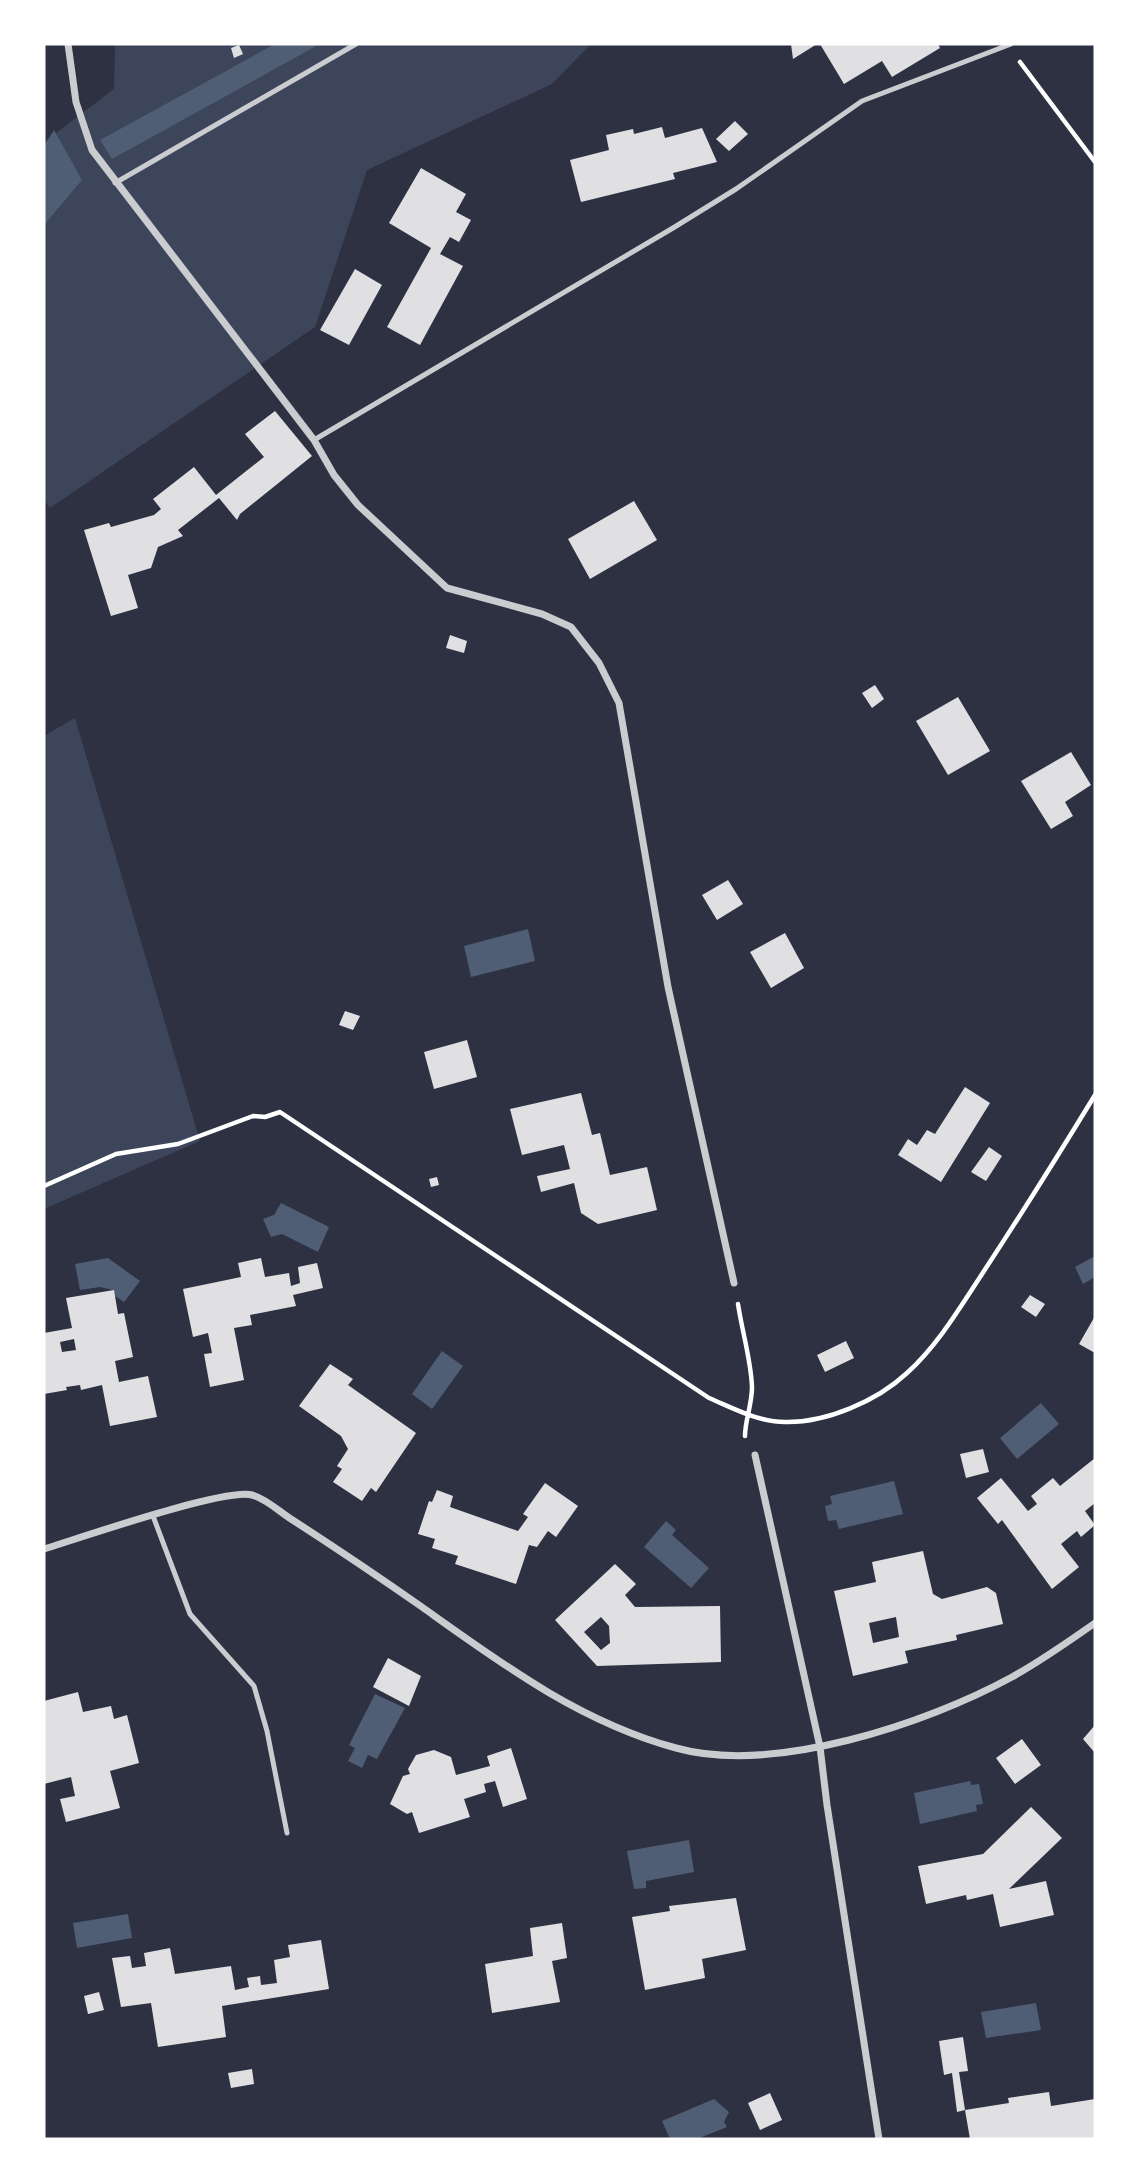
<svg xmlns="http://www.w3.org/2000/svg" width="1139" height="2183" viewBox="0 0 1139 2183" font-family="Signika,sans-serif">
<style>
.green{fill:#3c4559}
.water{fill:#4f5d75}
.building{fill:#e0e0e3;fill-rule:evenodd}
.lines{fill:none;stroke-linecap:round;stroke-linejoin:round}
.path{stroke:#fff;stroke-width:4.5}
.service{stroke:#caccd0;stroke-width:5}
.minor{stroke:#caccd0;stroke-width:7}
</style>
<rect width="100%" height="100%" fill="#2d3142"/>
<path class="green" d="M115,44H591L552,84L367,170L315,327L50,508L44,500V142L114,89Z
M75,718L200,1141L44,1209V736Z"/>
<path class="water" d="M275,44H320L112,159L100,140Z
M54,130L82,180L44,225V146Z
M528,929L535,961L471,977L464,946Z
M281,1203L329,1227L318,1252L282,1234L271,1237L263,1219L274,1215Z
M1095,1256V1277L1083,1284L1075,1267Z
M108,1258L140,1281L124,1302L115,1296L113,1290L100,1287L80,1290L75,1264Z
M442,1351L463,1366L432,1409L412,1394Z
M1041,1403L1059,1424L1017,1459L1000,1438Z
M894,1481L903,1514L839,1529L836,1520L828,1521L825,1506L832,1504L830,1496Z
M666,1521L676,1530L672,1535L709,1568L691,1588L644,1547Z
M375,1694L405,1708L377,1759L368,1755L362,1768L348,1761L355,1748L349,1745Z
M970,1781L971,1785L979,1784L983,1804L976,1805L977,1811L920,1824L914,1793Z
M689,1840L694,1872L646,1881V1888L634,1889L627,1851Z
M128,1914L132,1938L77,1948L73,1923Z
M1036,2003L1041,2030L986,2038L981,2012Z
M714,2099L729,2112L724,2122L727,2127L697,2139H670L662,2121Z"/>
<path class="building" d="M791,44H817L793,59Z
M820,44H938L940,48L892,77L882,61L844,84Z
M239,45L243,54L234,58L231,48Z
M735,121L748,134L729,151L716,139Z
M662,127L665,138L702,128L717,162L673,173L675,179L581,202L570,160L609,150L606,135L633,129L634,134Z
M421,168L466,194L456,212L471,220L459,242L450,237L440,254L463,266L420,345L387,327L431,248L389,223Z
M355,269L382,285L349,345L320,330Z
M275,411L312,456L240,514L237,520L219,498L178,530L183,536L158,547L151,568L128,575L138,608L111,616L84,530L109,523L111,527L154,515L161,509L153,499L194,467L216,495L264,457L245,434Z
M634,501L657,540L590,579L568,539Z
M450,635L467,641L464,653L446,648Z
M875,685L884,699L872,708L862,693Z
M958,697L990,751L948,775L916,721Z
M1071,752L1091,785L1065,802L1073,816L1051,829L1021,781Z
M728,880L743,904L717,920L702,895Z
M785,933L804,968L771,988L750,952Z
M345,1011L360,1016L353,1030L339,1025Z
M467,1040L477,1077L434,1089L424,1052Z
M965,1087L990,1103L941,1182L898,1155L908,1139L917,1145L927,1130L935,1134Z
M581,1093L592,1135L600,1133L610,1175L647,1167L657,1210L598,1224L581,1213L574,1183L541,1192L537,1176L570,1169L564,1145L522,1155L510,1109Z
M989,1147L1002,1156L986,1181L971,1172Z
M437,1177L439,1185L431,1187L429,1179Z
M261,1258L265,1277L289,1273L291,1286L300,1283L298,1267L317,1263L323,1288L293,1295L296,1306L250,1315L252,1325L234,1328L244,1380L210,1387L204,1354L212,1353L208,1333L193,1337L183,1289L241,1277L238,1263Z
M114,1290L118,1314L124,1313L133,1357L115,1361L119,1382L148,1376L157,1417L110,1426L102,1385L81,1390L80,1385L66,1387L67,1390L44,1394V1333L72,1328L66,1298ZM74,1339L76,1350L62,1352L60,1342Z
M1030,1295L1045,1304L1036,1317L1021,1307Z
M1095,1316V1353L1079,1344Z
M846,1341L854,1358L825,1372L817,1355Z
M330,1364L353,1379L348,1385L416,1433L376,1492L371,1488L362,1501L333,1482L342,1469L337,1466L348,1449L341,1436L299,1406Z
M983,1449L989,1472L966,1478L960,1454Z
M1095,1458V1503L1085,1511L1095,1525L1081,1537L1077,1531L1061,1544L1079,1567L1052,1589L1002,1520L998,1524L977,1498L1001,1478L1028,1511L1037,1504L1031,1496L1053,1478L1060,1486Z
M545,1483L578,1506L556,1537L548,1531L537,1547L529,1545L516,1584L455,1564L458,1556L432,1548L435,1539L418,1534L429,1501L432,1502L437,1490L453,1496L450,1507L518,1531L528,1517L523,1514Z
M923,1551L933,1594L942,1599L987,1587L996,1593L1003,1624L956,1635L957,1640L905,1651L908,1663L853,1676L834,1591L876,1582L872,1562ZM896,1617L899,1637L873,1643L869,1623Z
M615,1564L636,1584L625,1595L635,1607L720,1606L721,1662L597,1666L555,1620ZM601,1617L609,1626L610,1643L601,1650L584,1632Z
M388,1658L421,1676L409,1706L373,1687Z
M78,1692L83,1712L111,1706L114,1719L127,1715L139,1763L110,1771L120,1808L66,1822L60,1799L75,1796L71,1777L44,1784V1701Z
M1095,1725V1753L1083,1739Z
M1022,1739L1041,1765L1015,1784L996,1758Z
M511,1748L527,1799L503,1807L495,1781L484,1784L486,1792L464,1799L470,1817L419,1833L412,1812L407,1814L390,1804L403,1776L410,1774L408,1769L416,1755L434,1750L451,1757L456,1775L490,1766L487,1756Z
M1031,1807L1062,1838L1009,1889L1046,1881L1054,1915L1000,1927L993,1894L967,1900L966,1895L926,1904L918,1866L983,1854Z
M736,1898L746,1950L702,1959L705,1978L645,1990L632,1917L670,1911L669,1906Z
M562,1923L567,1958L552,1961L560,2002L492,2013L485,1964L533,1956L530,1928Z
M321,1940L329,1989L222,2006L226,2037L158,2047L151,2003L121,2007L112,1958L130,1956L132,1968L146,1966L144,1953L170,1948L175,1974L231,1966L235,1990L249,1987L247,1978L260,1976L261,1985L277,1983L274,1960L290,1957L288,1945Z
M99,1992L104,2010L88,2014L84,1996Z
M963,2037L968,2071L959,2072L965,2110L1009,2103L1008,2098L1049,2092L1051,2106L1095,2099V2139H970L965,2110L957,2112L952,2073L944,2075L939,2041Z
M252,2069L254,2084L231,2088L228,2073Z
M770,2093L782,2120L760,2130L748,2103Z"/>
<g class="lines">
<path class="path" d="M1020,62L1095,162
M44,1186L116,1154L178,1144L253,1116L265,1117L280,1112L709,1398C733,1408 758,1422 785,1422C826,1423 877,1401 907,1373C938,1345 961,1306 984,1271C1022,1213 1059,1154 1095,1095
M738,1304C742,1331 751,1360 752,1387C752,1405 745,1420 745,1436"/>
<path class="service" d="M115,183L356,44
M314,440L673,228L736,189L862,101L1011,44
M153,1516L190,1614L254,1686L267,1731L287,1833"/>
<path class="minor" d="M68,44L76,102L92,150L314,440L334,475L358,505L447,588L542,614L571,627L599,663L619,703L668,987L734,1283
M755,1455L820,1747L827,1805L879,2139
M44,1549C80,1538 224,1488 252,1495C265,1498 280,1512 291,1519C336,1548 379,1577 422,1607C502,1664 580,1722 676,1748C773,1775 926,1724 1012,1677C1041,1661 1068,1642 1095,1623"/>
</g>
<rect width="1139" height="2183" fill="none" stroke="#ffffff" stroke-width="91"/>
</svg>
